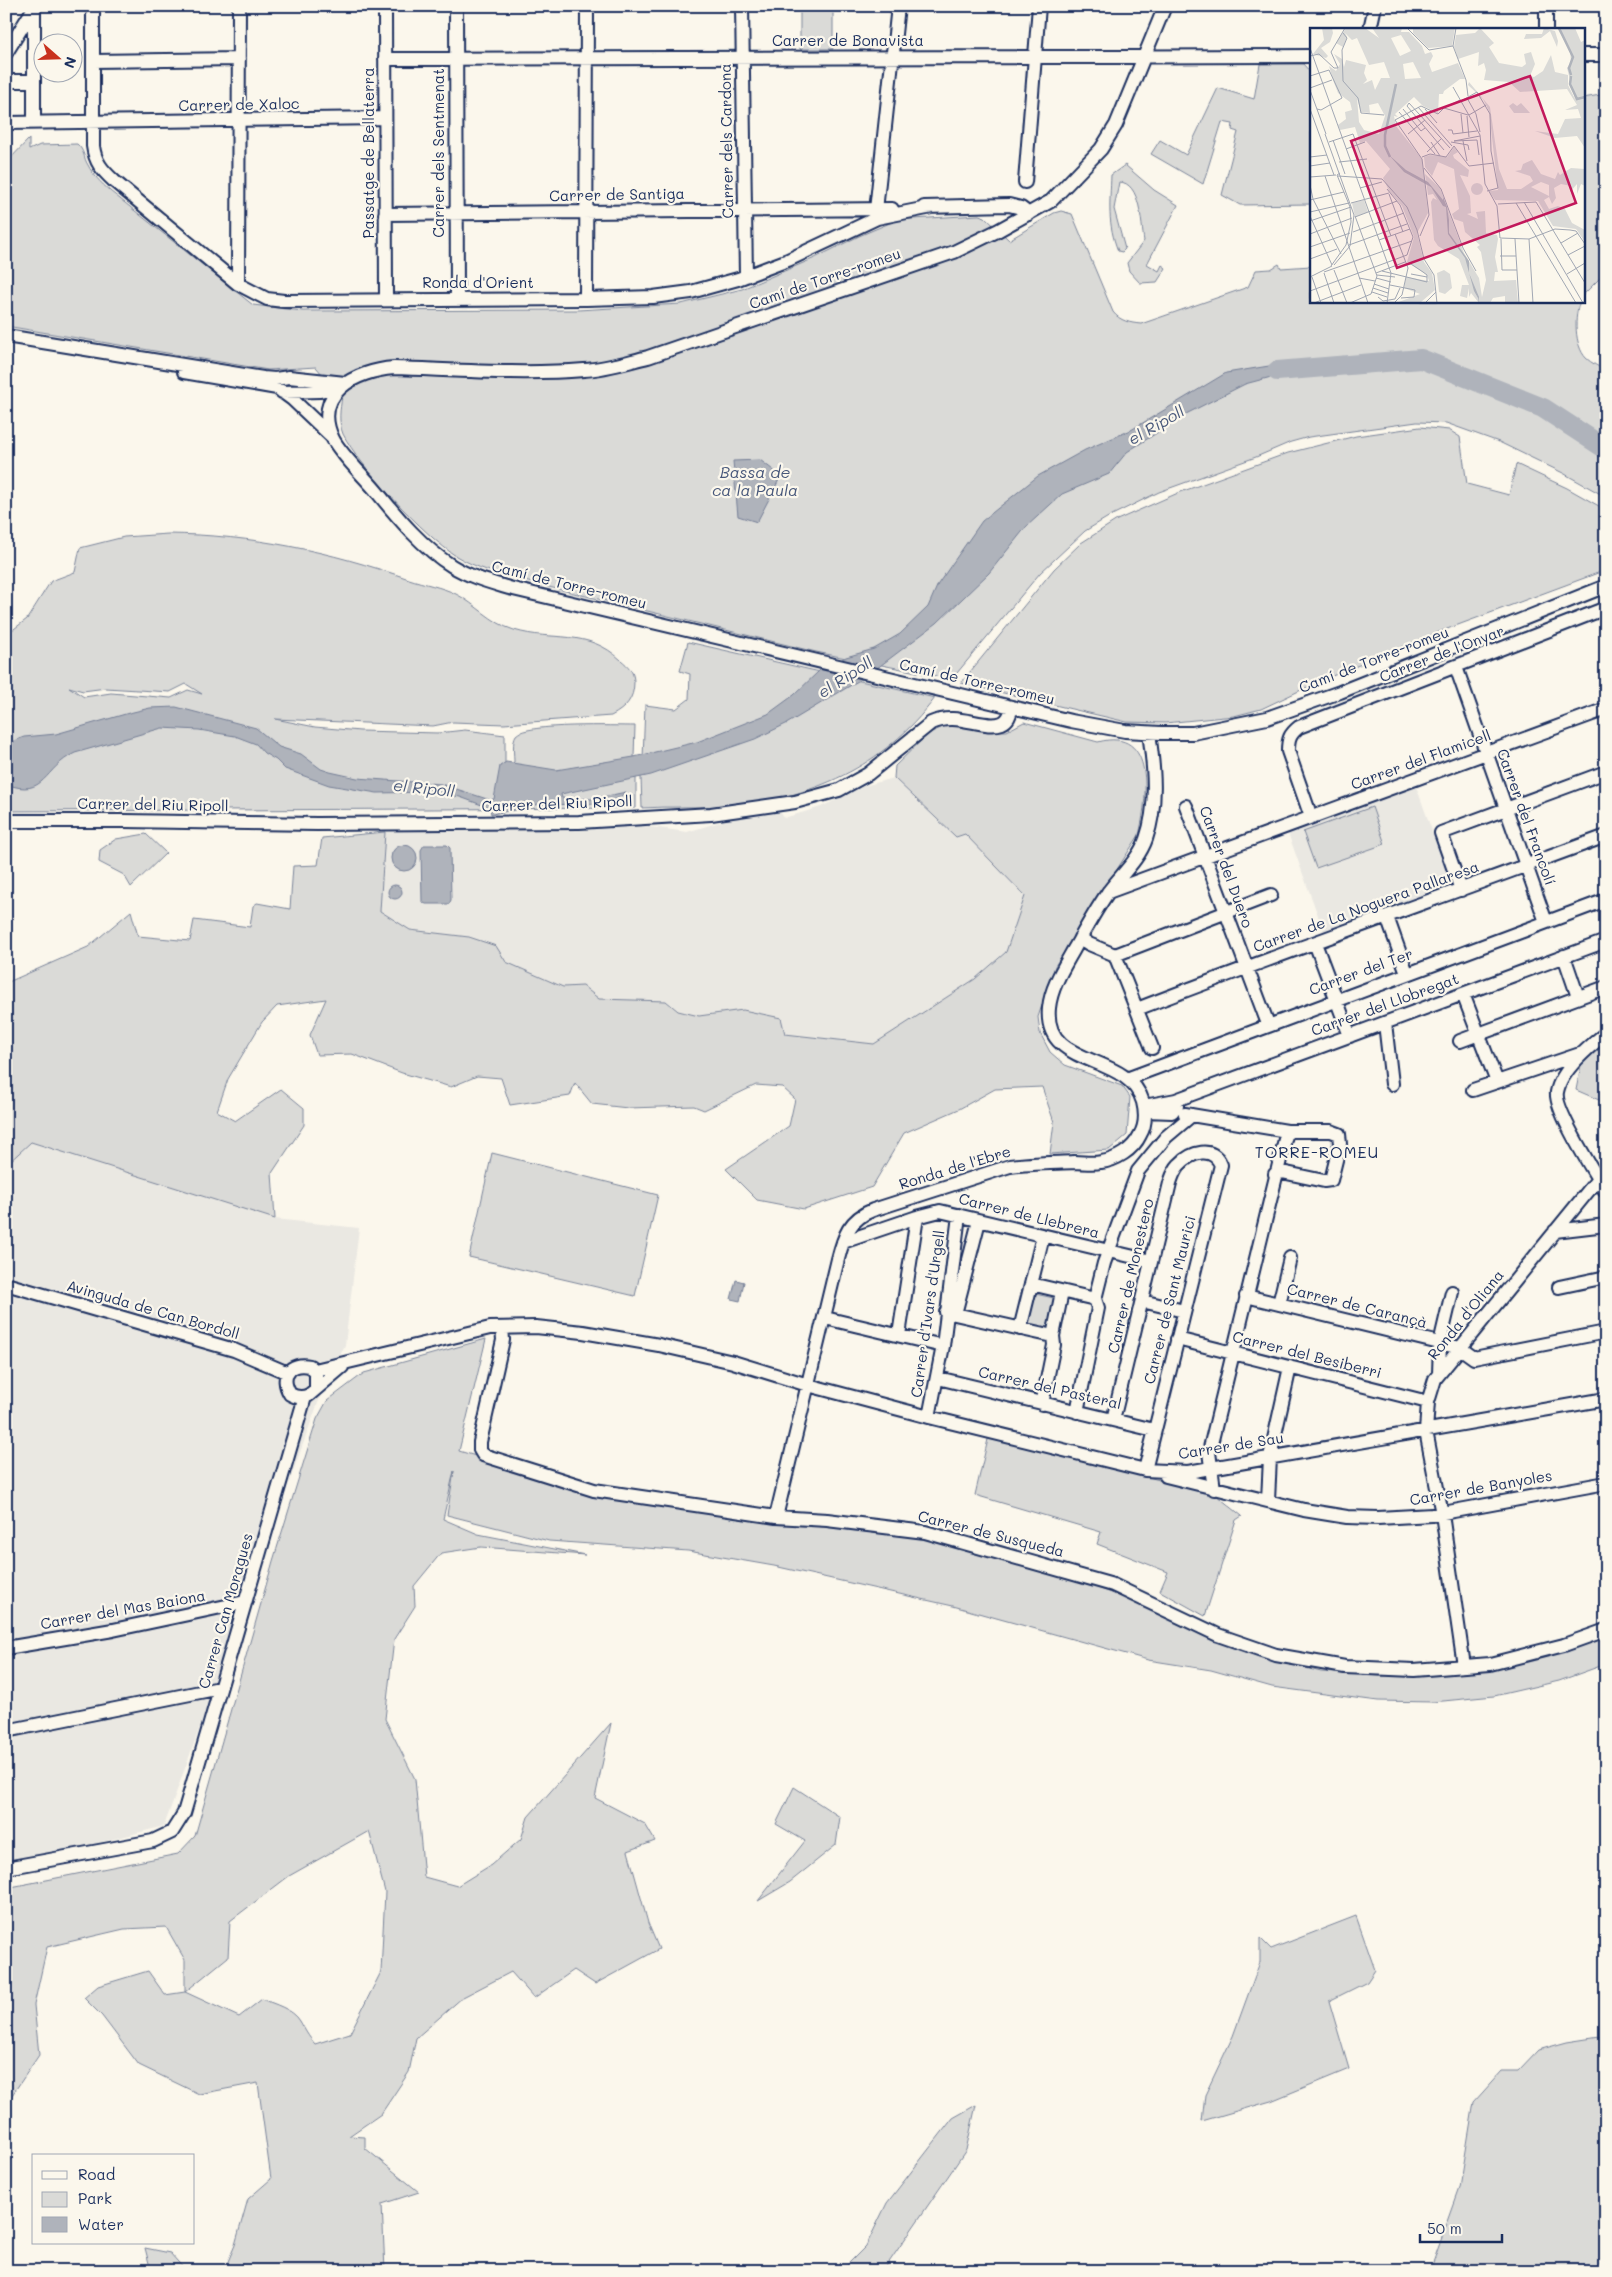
<svg xmlns="http://www.w3.org/2000/svg" width="1612" height="2277" viewBox="0 0 1612 2277" font-family="Mali,sans-serif">
<style>
.built{fill:#eae8e2}
.green{fill:#dadad7;stroke:#7a849a;fill-rule:evenodd}
.water{fill:#afb3bb;stroke:#747e96}
.lines{fill:none;stroke-linecap:round;stroke-linejoin:round}
.river{stroke:#afb3bb;stroke-width:20}
.minor-casing{stroke:#1b2f5e;stroke-width:16}
.minor{stroke:#fbf7ec;stroke-width:12}
.labels{text-anchor:middle;stroke-width:4.5;stroke-linejoin:round;paint-order:stroke}
.street-label{font-size:15px;fill:#1b2f5e;stroke:#fbf7ec}
.water-label{font-size:16px;font-style:italic;fill:#47577a;stroke:#fbf7ec}
.neighbourhood-label{font-size:16px;letter-spacing:1px;fill:#1b2f5e;stroke:#fbf7ec}
.inset-river{fill:none;stroke:#afb3bb;stroke-width:2.5}
.inset-road{fill:none;stroke:#a1a7b3;stroke-width:1}
.view{fill:#c2185b;fill-opacity:0.15;stroke:#c2185b;stroke-width:2.5}
.inset-edge{fill:none;stroke:#1b2f5e;stroke-width:2.5}
</style>
<rect width="100%" height="100%" fill="#fbf7ec"/>
<filter id="ink" filterUnits="userSpaceOnUse"><feTurbulence type="fractalNoise" baseFrequency=".02" numOctaves="2"/><feDisplacementMap in="SourceGraphic" scale="10" xChannelSelector="R" yChannelSelector="G"/><feConvolveMatrix kernelMatrix="1 2 1 2 8 2 1 2 1" color-interpolation-filters="sRGB"/></filter>
<g filter="url(#ink)">
<path class="built" d="M894,778L956,837L965,834L1025,895L1006,952L975,979L874,1044L785,1034L781,1018L743,1010L699,1016L678,1011L666,1001L598,999L583,986L563,987L506,962L469,937L410,930L380,911L385,832L637,825L687,832L753,812L778,808L784,818L821,807L864,786Z
M1416,786L1450,881L1448,886L1324,932L1288,833Z
M31,1142L275,1219L359,1228L345,1345L322,1392L164,1826L6,1867V1165Z"/>
<path class="green" d="M800,6H833V49H800Z
M1260,64H1303L1311,73V204L1240,205L1222,195L1238,132L1232,130L1233,124L1222,122L1203,184L1151,154L1160,140L1186,155L1218,88L1254,99Z
M1606,94V272L1583,295V98Z
M29,139V150L40,145L77,144C85,151 83,157 88,165C93,175 101,183 110,191L253,305L302,311L578,310L681,304L742,289L815,258L859,236L897,220L979,215L985,217L1009,240L1054,213L1061,211L1072,214L1113,312C1120,321 1130,323 1141,324L1248,287L1256,270L1271,269L1279,264L1281,268L1311,266V301H1580C1574,316 1574,345 1586,358C1591,363 1600,367 1606,371V497L1563,473L1499,442L1446,423L1417,422L1309,437L1291,442L1256,457L1159,492L1110,516L1085,531L1040,573L952,679L816,652L520,580C498,574 476,568 456,556C426,537 359,466 343,434C338,421 340,410 342,397L316,367L268,370L6,326V163Z
M1125,165L1154,190L1178,205L1147,264L1159,271L1162,265L1166,268L1157,282L1140,283L1129,271L1127,263L1144,241C1141,224 1141,182 1119,182L1114,209L1125,249L1122,252L1118,251C1107,223 1110,204 1111,175Z
M1420,427L1449,430L1460,437L1467,484L1509,495L1516,464L1567,488L1606,510V570L1439,632L1320,681L1261,709L1234,716L1165,723L1127,722L961,683L1054,569L1081,543L1117,520L1178,493L1288,453L1356,436Z
M168,534C253,535 329,551 409,579C424,584 442,587 456,594C476,604 491,623 514,630C553,642 587,628 621,660C628,666 634,671 634,682C634,699 626,708 611,716L504,724L453,722L433,726L275,719L315,727L360,731L438,733L465,730L505,735V763L507,768L514,762C514,755 512,741 516,735C526,723 616,726 635,726L634,757L643,759L645,705L676,709L689,699L690,674L680,671L688,642L935,698C883,767 812,799 726,806C698,808 670,806 642,808L641,777H636V808L6,811V635L27,619L51,581L75,572L80,548L124,537ZM186,684L202,694L188,690L171,698L111,693L84,697L69,687L83,691L106,688L170,692Z
M1024,722L1098,742C1157,726 1147,801 1139,835L1055,966L1038,1017L1040,1033L1050,1052L1065,1065L1122,1086L1130,1097L1127,1135L1109,1150L1050,1154L1054,1122L1042,1087L995,1089L959,1109L904,1133L872,1187L804,1209L757,1200L726,1169L789,1126L795,1099L782,1087L756,1085L704,1110L694,1106L628,1108L592,1104L575,1083L570,1096L510,1105L501,1078L477,1076L451,1087L402,1073L352,1054L317,1055L310,1035L326,999L277,1006L262,1022L228,1079L217,1111L235,1121L281,1089L304,1108V1125L272,1173L275,1219L31,1142L6,1165V983L88,947L131,911L138,936L190,941L194,920L250,927L253,906L257,903L290,909L293,866L318,865L322,838L385,832L380,911L410,930L469,937L496,946L506,962L563,987L583,986L599,999L666,1001L678,1011L699,1016L743,1010L781,1018L785,1034L874,1044L975,979L1006,952L1025,896L965,834L956,837L894,778L895,766L929,733L948,725L990,731H1007Z
M1372,807L1385,844L1316,868L1303,832Z
M146,834L166,853L131,887L124,875L99,862L100,850L116,839Z
M1606,1038V1103L1576,1090L1581,1065Z
M492,1153L658,1195L635,1296L469,1257Z
M1035,1294L1054,1298L1048,1329L1029,1326L1028,1324Z
M486,1339L459,1451L590,1490L905,1533L1070,1578L1120,1596L1221,1641L1278,1661L1321,1672L1381,1676L1413,1674L1606,1633V1664L1559,1681L1494,1696L1433,1702L1378,1701L1272,1687L1211,1670L1148,1660L953,1606L774,1566L688,1551L549,1541L447,1515L454,1471L443,1519L478,1534L585,1555L481,1547L441,1553L414,1586L415,1606L394,1639L385,1719L415,1779L424,1877L457,1886L491,1865L521,1839L528,1817L611,1723L595,1798L645,1824L655,1841L628,1851L648,1923L659,1949L595,1984L574,1970L534,1998L511,1972L463,1997L416,2038L409,2072L381,2114L349,2136L365,2137V2148L419,2192L382,2204L385,2271H224L235,2245L248,2199L271,2179L258,2083L199,2094L139,2065L102,2016L84,1998L98,1986L148,1971L165,1995L185,1992V1960L166,1927L124,1929L47,1947L34,2005L39,2055L6,2104V1888L178,1854L195,1836L273,1561L317,1419L327,1401L364,1373ZM369,1831L385,1892L381,1972L350,2033L315,2044C308,2036 305,2030 300,2021C293,2009 274,2004 262,1999L239,2017L185,1992L228,1957L230,1921L289,1876Z
M989,1435L1216,1495L1242,1516L1236,1520L1205,1616L1160,1591L1168,1572L1097,1544L1101,1532L975,1495Z
M794,1787L840,1817L836,1845L790,1882L758,1901L805,1841L776,1824Z
M1356,1916L1375,1970L1367,1982L1329,2001L1349,2069L1271,2101L1202,2121L1205,2095L1233,2036L1260,1962V1938L1271,1949Z
M1606,2036V2271H1430L1460,2187L1474,2102L1502,2071H1518L1538,2050L1567,2042Z
M976,2105L966,2150L883,2271H841L866,2246L887,2203L953,2118Z
M145,2248L170,2253L186,2271H151Z"/>
<path class="water" d="M1269,366L1305,368L1245,384L1186,414L1127,452L1109,474L1062,494L1026,527L989,573L937,623L868,675L788,723L755,739L651,775L561,794L562,798L593,799L626,792L612,803L604,804L523,805L516,810L491,814L490,808L460,797L433,792L377,793L329,785L285,769L276,760L264,753L256,744L235,736L199,730L162,728L75,753C43,768 46,799 6,784V744L24,737L56,734L129,713L150,708L176,707L256,728L279,747L301,754L321,769L330,772L357,778L441,784L490,800L494,799L500,766L506,762L556,770L634,757L697,742L768,714L794,695L820,670L846,657L874,649L900,634L928,607L938,584L982,521L1038,476L1085,450L1131,430L1226,373Z
M760,460L781,476L757,522L738,516L733,461Z
M424,845H447L450,848L451,900L449,904H426L422,902L421,850Z
M391 858a13 13 0 1 1 26 0a13 13 0 1 1-26 0Z
M388 892a7 7 0 1 1 14 0a7 7 0 1 1-14 0Z
M736,1280L744,1282L740,1301L731,1299Z"/>
<g class="lines">
<path class="river" d="M1277,371L1421,359L1543,408L1606,449"/>
<defs>
<path id="minor" d="M34,6V123
M93,6V146C95,162 102,170 114,181L238,284L267,299L284,301L586,299L653,297L691,292L738,279L788,260L877,218L932,207
M385,6L386,299
M456,6L457,300
M742,6L746,276
M1165,6L1116,125L1101,149L1051,201L997,231L954,252L648,357C627,362 606,369 584,370C522,375 457,370 394,368C356,371 311,393 333,439C342,456 364,476 377,492C398,518 423,548 452,566C470,577 489,582 509,588L1071,721L1125,731L1161,733H1193L1267,718L1340,692L1606,586
M1546,6V29
M1370,29L1375,6
M6,53L34,8
M1583,55H1606
M385,59L1311,56
M93,61L239,59
M6,81H34
M6,123L385,118
M1025,182L1039,6
M924,207L1009,205L1021,208L1029,214
M876,210L898,6
M385,214L892,209
M238,284L239,6
M586,299L587,6
M6,336L263,378L275,379L289,377L345,383
M184,372L277,388L292,399L332,437
M282,392L320,391L337,387
M1456,667L1546,922
M1186,806L1268,1024
M1311,817L1288,751C1288,739 1290,734 1299,727L1606,608
M6,821H125L317,824L579,822L711,814L795,802L839,790L868,774L931,723C957,711 983,730 1002,723C1009,720 1010,714 1012,707
M1461,890L1441,833L1606,772
M1108,892L1606,709
M1387,917L1407,973
M1080,938L1089,944L1115,955
M1315,943L1350,1036
M1115,955L1271,895
M1115,955L1152,1048
M1564,956L1578,997
M1463,994L1497,1082
M1137,1009C1293,949 1450,894 1606,836
M1385,1023L1392,1084
M1460,1041L1606,987
M1129,1078L1606,900
M1473,1090L1583,1053
M1144,1106L1176,1100
M1146,1111L1172,1112L1177,1106L1176,1100L1606,941
M1185,1114L1287,1131H1331L1339,1134L1340,1144L1331,1180L1324,1181L1282,1172L1275,1174
M1598,1179L1606,1192
M1555,1231L1606,1225
M843,1242L917,1217L940,1211L1151,1261
M6,1284L234,1350L288,1373
M1031,1284L1095,1299
M1559,1287L1606,1277
M1246,1296L1460,1348L1474,1358L1606,1332
M1142,1301L1184,1311
M1279,1304L1290,1258
M946,1312L1053,1336
M955,1314L979,1221
M825,1318L943,1346
M502,1328L503,1340L480,1442V1450L483,1455L594,1490L776,1517L827,1520L925,1532L1113,1585L1218,1635L1276,1655L1345,1667L1414,1670L1490,1664L1564,1645L1606,1630
M1020,1329L1043,1236
M899,1335L917,1217
M1177,1339L1428,1402
M315,1370L490,1328L536,1327L583,1332L659,1345L733,1362L808,1385L929,1417L1145,1470L1188,1472L1606,1399
M1439,1374L1440,1343L1452,1292
M938,1378L1154,1430
M316,1388V1373L310,1366C290,1362 279,1376 290,1394C297,1398 303,1398 309,1395L342,1367
M1042,1404L1054,1345L1053,1336L1062,1292
M1077,1412L1098,1308L1095,1299L1104,1263L1138,1171L1166,1137L1192,1115
M929,1417L943,1346L959,1215
M1113,1420L1170,1183C1172,1177 1174,1170 1179,1165C1191,1152 1213,1145 1221,1165L1145,1470
M1166,1476L1304,1510L1347,1517L1378,1518L1432,1515L1606,1483
M1214,1489L1209,1452L1287,1131
M1268,1501L1270,1457L1290,1367
M776,1517L838,1259C844,1236 849,1219 873,1210L1010,1166C1031,1163 1053,1163 1074,1162C1083,1162 1092,1164 1101,1162C1116,1160 1133,1150 1140,1135C1146,1125 1146,1114 1143,1102C1128,1051 1043,1070 1049,1008C1051,987 1064,967 1074,949C1085,930 1096,909 1109,891C1122,874 1139,859 1146,839C1158,805 1154,767 1149,733
M6,1648L113,1630L245,1602
M1464,1666L1442,1514L1426,1431L1428,1402L1435,1379L1598,1179C1588,1162 1554,1108 1557,1092C1561,1070 1590,1046 1606,1033
M6,1731L220,1688
M6,1868L153,1841L172,1832L184,1813L305,1397"/>
</defs>
<use href="#minor" class="minor-casing"/>
<use href="#minor" class="minor"/>
</g>
</g>
<g class="labels">
<g class="street-label">
<text x="848" y="46">Carrer de Bonavista</text>
<text transform="translate(239 105) rotate(-1)" y="5">Carrer de Xaloc</text>
<text transform="translate(727 141) rotate(-91)" y="5">Carrer dels Cardona</text>
<text transform="translate(369 153) rotate(-90)" y="5">Passatge de Bellaterra</text>
<text transform="translate(439 153) rotate(-90)" y="5">Carrer dels Sentmenat</text>
<text transform="translate(617 195) rotate(-1)" y="5">Carrer de Santiga</text>
<text transform="translate(825 279) rotate(-19)" y="5">Camí de Torre-romeu</text>
<text x="478" y="288">Ronda d'Orient</text>
<text transform="translate(569 585) rotate(14)" y="5">Camí de Torre-romeu</text>
<text transform="translate(1442 654) rotate(-21)" y="5">Carrer de l'Onyar</text>
<text transform="translate(1374 660) rotate(-21)" y="5">Camí de Torre-romeu</text>
<text transform="translate(977 682) rotate(13)" y="5">Camí de Torre-romeu</text>
<text transform="translate(1421 760) rotate(-20)" y="5">Carrer del Flamicell</text>
<text transform="translate(557 804) rotate(-2)" y="5">Carrer del Riu Ripoll</text>
<text transform="translate(153 805) rotate(1)" y="5">Carrer del Riu Ripoll</text>
<text transform="translate(1526 817) rotate(70)" y="5">Carrer del Francolí</text>
<text transform="translate(1226 867) rotate(70)" y="5">Carrer del Duero</text>
<text transform="translate(1366 907) rotate(-20)" y="5">Carrer de La Noguera Pallaresa</text>
<text transform="translate(1361 972) rotate(-20)" y="5">Carrer del Ter</text>
<text transform="translate(1385 1005) rotate(-20)" y="5">Carrer del Llobregat</text>
<text transform="translate(955 1168) rotate(-17)" y="5">Ronda de l'Ebre</text>
<text transform="translate(1029 1216) rotate(14)" y="5">Carrer de Llebrera</text>
<text transform="translate(1131 1276) rotate(-77)" y="5">Carrer de Monestero</text>
<text transform="translate(1170 1300) rotate(-76)" y="5">Carrer de Sant Maurici</text>
<text transform="translate(1357 1306) rotate(14)" y="5">Carrer de Carançà</text>
<text transform="translate(153 1310) rotate(16)" y="5">Avinguda de Can Bordoll</text>
<text transform="translate(928 1314) rotate(-82)" y="5">Carrer d'Ivars d'Urgell</text>
<text transform="translate(1466 1315) rotate(-51)" y="5">Ronda d'Oliana</text>
<text transform="translate(1307 1355) rotate(14)" y="5">Carrer del Besiberri</text>
<text transform="translate(1050 1388) rotate(13)" y="5">Carrer del Pasteral</text>
<text transform="translate(1231 1446) rotate(-9)" y="5">Carrer de Sau</text>
<text transform="translate(1481 1488) rotate(-10)" y="5">Carrer de Banyoles</text>
<text transform="translate(991 1534) rotate(14)" y="5">Carrer de Susqueda</text>
<text transform="translate(123 1610) rotate(-10)" y="5">Carrer del Mas Baiona</text>
<text transform="translate(226 1611) rotate(-74)" y="5">Carrer Can Moragues</text>
</g>
<g class="water-label">
<text transform="translate(1156 425) rotate(-30)" y="6">el Ripoll</text>
<text x="755" y="478">Bassa de<tspan x="755" dy="18">ca la Paula</tspan></text>
<text transform="translate(845 677) rotate(-33)" y="6">el Ripoll</text>
<text transform="translate(424 788) rotate(6)" y="6">el Ripoll</text>
</g>
<g class="neighbourhood-label">
<text x="1317" y="1158">TORRE-ROMEU</text>
</g>
</g>
<g transform="translate(1310 28)">
<rect width="275" height="275" fill="#fbf7ec"/>
<path d="M12,0H22L23,5L20,14L11,20L18,28L16,30L3,26L14,12ZM36,0H55L69,10L62,0H92L91,4H99L112,18L115,26L121,24L123,28L119,36L122,44L148,35L155,51H150L134,63L133,66H129L128,85L113,78L104,69L85,86L88,89L84,88L86,98L112,131L118,185L107,205L114,234L122,245L125,262L111,274L86,275L110,266L94,260L96,249L119,253L117,247L97,234L104,209L92,178L79,163L73,150L80,141L56,113L50,115L45,99L30,102L28,97L36,91L35,84L42,82L40,74L28,65L23,52L19,38L26,43L30,36L24,26L32,31L34,39L36,32L56,37L54,45L57,52L53,56L62,52L65,62L71,50H80L74,34L59,37L47,10L42,12L35,5L37,9L33,19L26,15ZM91,7L101,23L90,28L81,10ZM103,34L111,50L95,51L93,36ZM47,70L51,84L60,85L59,77L68,75L75,88L69,106L54,102L49,94ZM103,0H145L142,18L118,20L103,5ZM170,0L184,15L179,19L189,35L212,39L216,36L214,26L221,24L225,36L220,48L224,49L233,43L241,27L245,44L258,47V57L265,71L257,40L261,34L260,22L247,0H265L271,14L275,12V120L267,108L245,110L225,103L248,106L255,91L271,90L268,81L255,82L267,77L257,61L210,64L199,54L174,52L176,42L174,35L168,38L169,24L148,31L144,19L146,7L165,5ZM234,0L245,3L248,13L247,19L240,3L231,10L214,11L216,6H232ZM159,54L180,79L189,141L197,161H211L223,153L220,148L205,143L211,142L213,136L222,132L231,146L245,151L248,144L250,147L261,140L275,141V158L271,156L267,166V156L260,164L261,158L251,156L244,160L246,170L242,176L239,169L234,172L239,181L248,178L255,181L262,195L275,202V214L266,201L243,198L228,173L185,172L179,163L188,162L179,83L173,71L158,57ZM231,154L239,157V168L221,159ZM203,75L207,78L211,75L220,85H204L199,78ZM144,119L148,124L143,127L144,130L159,142L158,149L150,147L160,168L161,185L157,186L168,191L166,184L175,183L176,205L187,207L188,211L185,229L188,244H185L184,253L206,252L208,275H195V268L183,270L180,275H169L161,265L159,269V260L157,270L150,268L152,257H159L149,231L128,218L124,212L121,174L123,170L127,172L123,166L118,167L115,146L130,160L154,225L169,250L172,269L176,252L171,224L167,219L170,217L155,204L153,194L144,191L142,186L149,181L144,141L128,134L122,148L115,139L114,129L120,127L137,129ZM161 161a6 6 0 1 1 12 0a6 6 0 1 1-12 0ZM54,172L58,184L45,189L42,175ZM134,242L140,246L142,260L135,266L129,264L127,245Z" fill="#dadad7" fill-rule="evenodd"/>
<path d="M79,127L96,142L118,154L133,172V169L137,179L139,192V205L159,233V245L169,269L168,275V270L164,263L155,230L138,206L136,179L133,178L121,159L94,144Z" fill="#afb3bb"/>
<path class="inset-river" d="M249,0L263,29L259,40L261,47M261,48L260,56L267,71L275,69M80,129L75,118V107L86,56"/>
<path class="inset-road" d="M97,0L119,22L143,18M146,0L143,18L156,52L158,68M33,5L37,10L32,22L33,53L48,70L51,85L74,87M0,20L81,245L77,275M0,28L9,26L24,40H28L21,24L35,0M0,48L19,42L32,70L11,82L7,81M143,59L170,107L175,156L187,178L190,210L219,211L245,201L260,202L266,203L275,216M0,60L22,52M0,62L16,106M157,70L166,86L170,104M151,73L167,64L180,86L181,123L188,160L177,163M99,75L140,120M99,75L97,78L134,122M108,79L142,118M134,80L150,72M0,81L24,147M93,81L111,103L115,100M115,81L127,95M89,84L125,126M151,86L153,105M159,87L176,77M157,88L159,109M85,92L112,131L119,187L110,208M85,92L111,78L128,86L134,80L158,87M138,102H142L143,106L167,103M15,106L44,187L40,218L24,237M98,106L115,92M23,112L35,146M167,112L169,127M144,113L170,108M144,113L167,112M153,113L157,133M19,114L43,106L81,208M121,114L130,128M141,114L158,117L159,122M36,121L55,114M117,124L131,111M0,129L17,127M112,129L120,126L136,129L144,118L159,138L184,135M29,134L57,131M0,138L20,135M114,140L131,161L153,220L166,243M15,148L58,275M28,148L72,151L97,179L107,202L114,231L124,247L127,275M0,149L26,147M0,157L3,171L31,226M50,160L72,154M79,166L93,204M0,172L34,164M214,174L273,275M41,175L79,165M206,175L266,275M188,176L226,174L275,255M0,184L39,175M0,188L22,237M45,189L87,173M0,193L41,179M43,204L94,185M0,206L42,190M191,211L192,242H207M205,211L209,275M219,211L223,275M69,212L100,201M251,215L268,205M39,217L97,196M0,219L40,205M258,227L275,218M190,228H206M0,231L27,221M21,238L36,217L41,194L40,179L27,147L30,145M24,242L37,275M72,243L117,254V247L113,244L101,236L97,237M14,244L102,213M14,245L24,275M66,245L95,234M101,246L117,249M257,246L275,235M67,247L85,249M0,249L22,238M2,249L11,275M49,250L65,253M66,250L81,254M64,256L79,261M80,257L105,262L104,269L91,270M63,260L78,265M0,263L97,227L103,209L90,177L77,161M62,264L77,269M68,269L73,273L85,271L90,260M4,275L51,257M40,275L61,266L67,248L45,188M84,275L92,267L98,240L85,206M115,275L126,264"/>
<path class="view" d="M220,48L266,175L87,240L41,113Z"/>
<rect width="275" height="275" class="inset-edge"/>
</g>
<rect width="1612" height="2277" fill="none" stroke="#fbf7ec" stroke-width="25"/>
<rect x="12" y="12" width="1587" height="2252" fill="none" stroke="#1b2f5e" stroke-width="2" filter="url(#ink)"/>
<rect x="32" y="2154" width="162" height="90" fill="#fbf7ec" stroke="#a1a7b3"/>
<rect x="42" y="2171" width="25" height="8" fill="#fbf7ec" stroke="#a1a7b3"/>
<text x="78" y="2180" font-size="15" fill="#1b2f5e">Road</text>
<rect x="42" y="2192" width="25" height="15" fill="#dadad7" stroke="#a1a7b3"/>
<text x="78" y="2204" font-size="15" fill="#1b2f5e">Park</text>
<rect x="42" y="2217" width="25" height="15" fill="#afb3bb" stroke="#a1a7b3"/>
<text x="78" y="2230" font-size="15" fill="#1b2f5e">Water</text>
<g transform="translate(58 58) rotate(110)"><circle r="24" fill="#fbf7ec" stroke="#a1a7b3"/>
<path d="M0-4L9 19L0 12L-9 19Z" fill="#c8321e"/>
<text y="-8" font-size="14" font-weight="bold" text-anchor="middle" fill="#1b2f5e">N</text>
</g>
<path d="M1420 2234v8h82v-8" fill="none" stroke="#1b2f5e" stroke-width="2.5"/>
<text x="1427" y="2234" font-size="15" fill="#1b2f5e" stroke="#fbf7ec" stroke-width="4" paint-order="stroke">50 m</text>
</svg>
